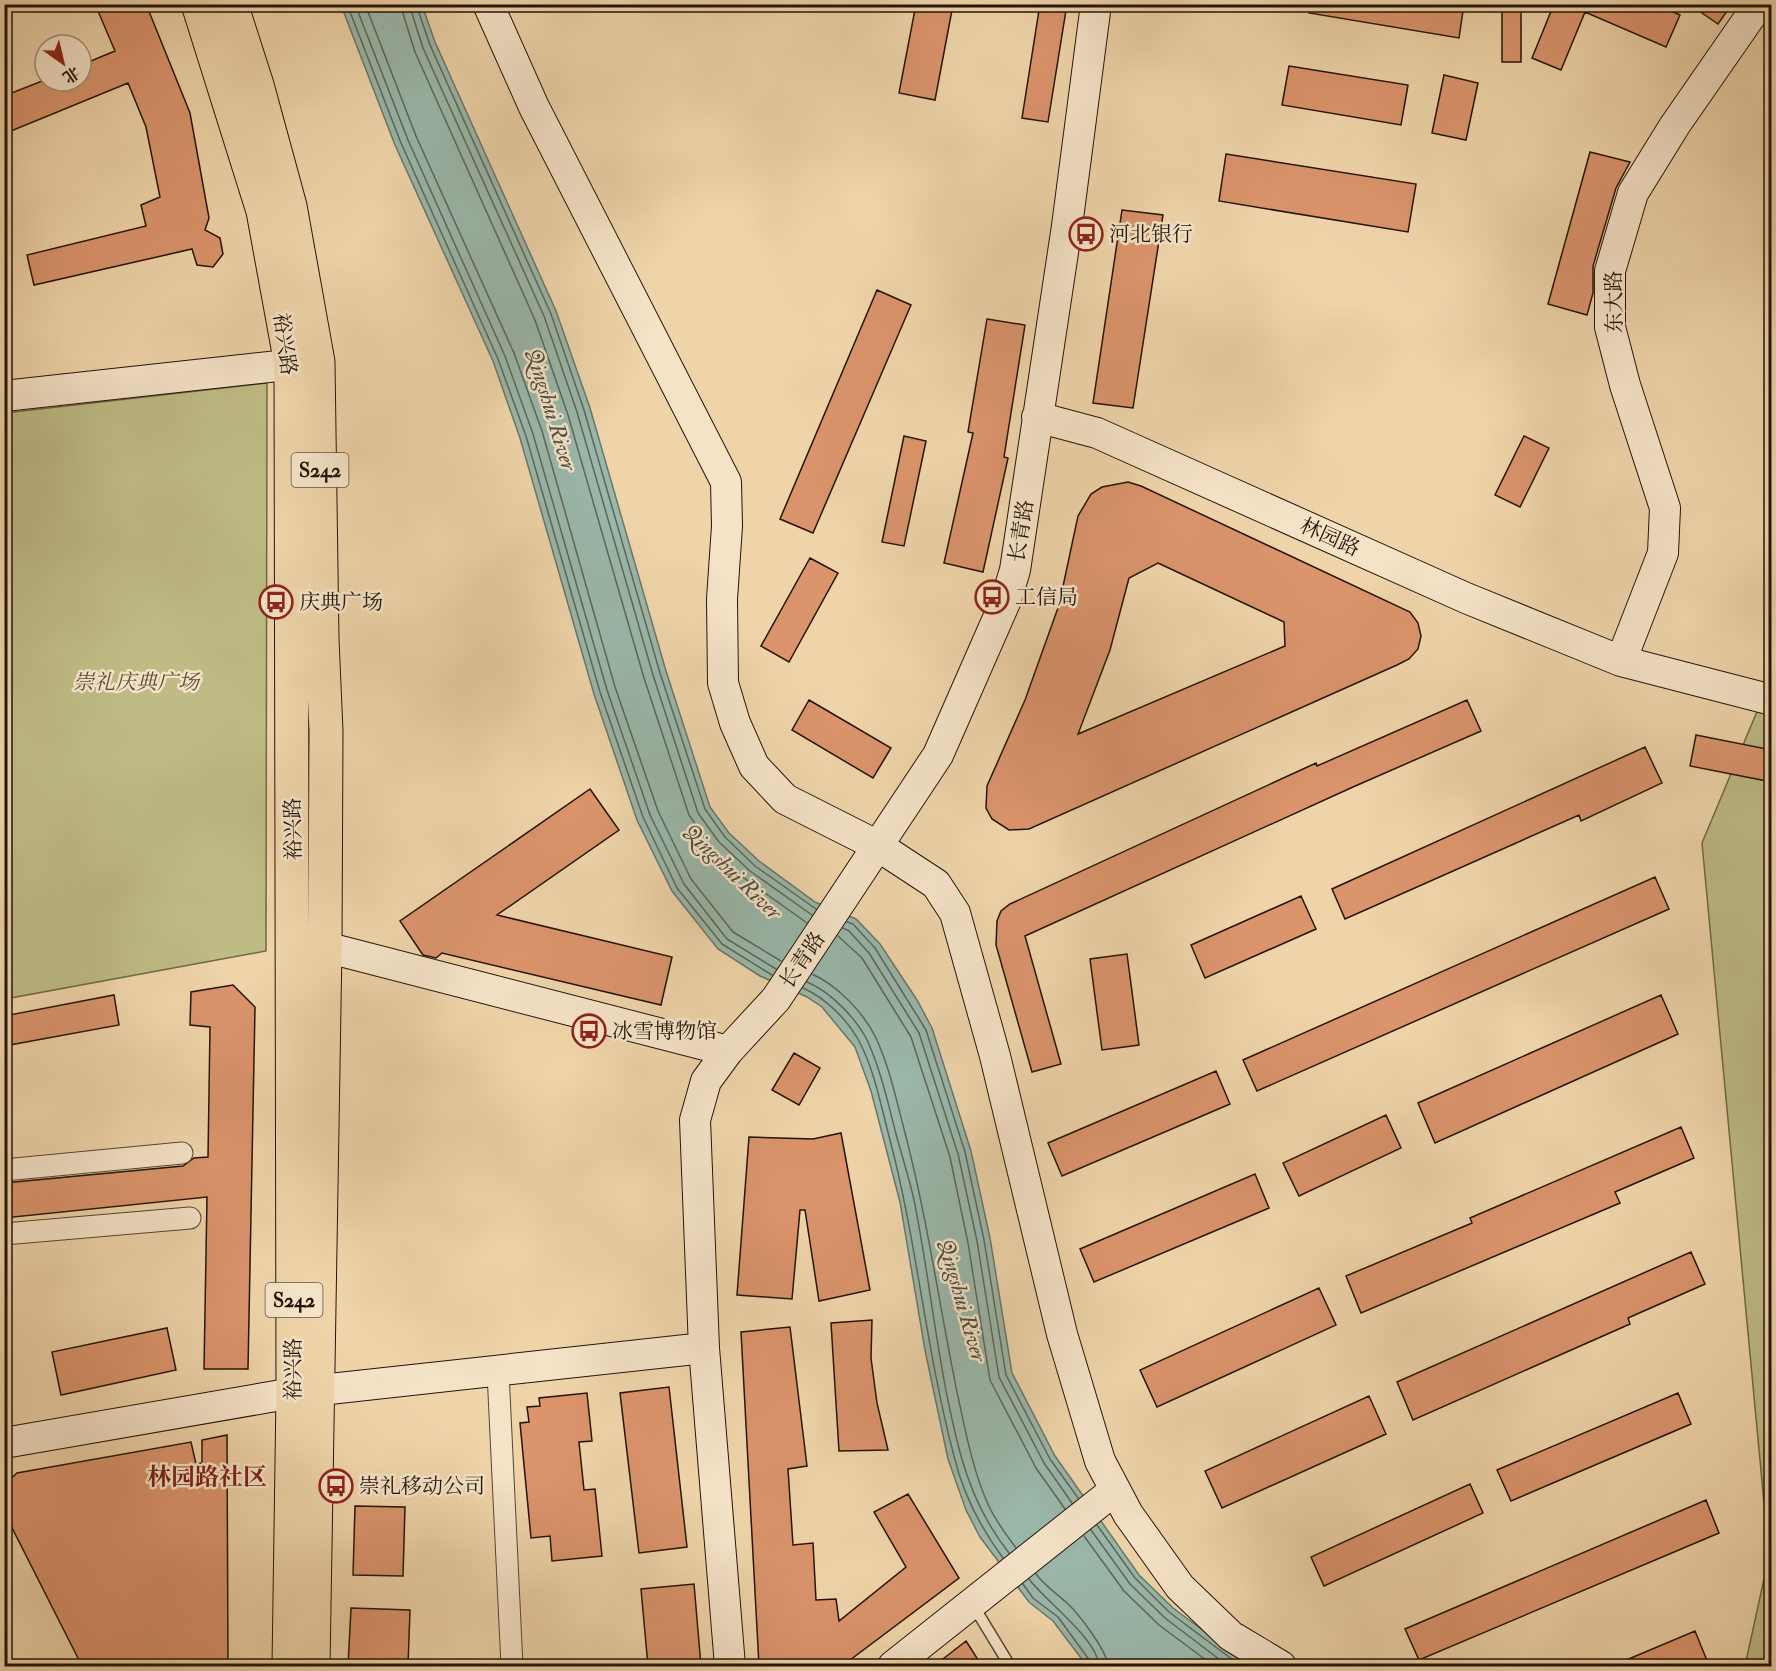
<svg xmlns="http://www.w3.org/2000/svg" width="1776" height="1671" viewBox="0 0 1776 1671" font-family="'IM FELL Double Pica','Noto Serif SC',serif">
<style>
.green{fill:#bebb85;stroke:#706846;stroke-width:1.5}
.water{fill:#9ab8ab;stroke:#6a766a;stroke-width:1.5}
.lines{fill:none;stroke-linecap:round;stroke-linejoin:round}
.shore{stroke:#5e665a;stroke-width:1.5}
.building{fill:#db946c;stroke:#231408;stroke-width:1.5;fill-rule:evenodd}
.lane-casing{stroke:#564430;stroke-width:13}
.street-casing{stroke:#564430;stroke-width:23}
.secondary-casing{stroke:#231408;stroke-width:32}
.primary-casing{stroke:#231408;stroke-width:35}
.lane{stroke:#f5e3c8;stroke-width:10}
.street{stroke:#f5e3c8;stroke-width:21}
.secondary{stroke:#f5e3c8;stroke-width:30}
.primary{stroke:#efd4aa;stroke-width:33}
.labels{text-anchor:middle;stroke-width:5;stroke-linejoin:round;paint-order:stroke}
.shield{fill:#f5e3c8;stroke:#625242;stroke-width:1.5}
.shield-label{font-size:20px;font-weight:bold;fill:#231408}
.poi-label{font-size:21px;fill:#231408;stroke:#f5e3c8;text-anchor:start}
.street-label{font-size:21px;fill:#231408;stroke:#f5e3c8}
.park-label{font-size:21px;font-style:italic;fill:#594e34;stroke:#f5e3c8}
.water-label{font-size:22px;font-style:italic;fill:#4d4d41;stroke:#f5e3c8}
.quarter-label{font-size:24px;font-weight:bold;fill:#7a1f14;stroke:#f5e3c8}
</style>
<rect width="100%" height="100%" fill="#efd4aa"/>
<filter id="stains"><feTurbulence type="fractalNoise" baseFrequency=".00333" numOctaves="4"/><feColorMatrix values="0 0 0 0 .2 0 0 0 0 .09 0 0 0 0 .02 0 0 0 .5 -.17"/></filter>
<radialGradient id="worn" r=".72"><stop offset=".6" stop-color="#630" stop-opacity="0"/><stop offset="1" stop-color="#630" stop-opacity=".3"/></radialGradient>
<path class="green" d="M267,383L266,951L5,999V413Z
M1771,678V1666H1745L1769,1556L1702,843Z"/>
<path class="water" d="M341,5H422L435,42L556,311L590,408L666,671L710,807L729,833L759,861L815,902L856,919L880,944L917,1000L932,1028L971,1151L990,1238L1012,1373L1055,1456L1139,1575L1173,1608L1251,1666H1087L1053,1621L1029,1602L980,1537L966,1510L948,1459L925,1350L900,1202L871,1091L855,1047L822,1007L807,997L760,976L718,949L672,891L637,820L594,694L520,438L493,361L395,145Z"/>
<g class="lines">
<path class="shore" d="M347,4L401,143L498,359L526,436L600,692L643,817L677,888L722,944L772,975
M355,4L408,140L505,356L533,434L607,690L650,815L684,884L727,939L776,969
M365,4L416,136L514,353L542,431L615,687L658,811L691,879L733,932L781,961
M400,4L415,52L535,320L568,415L644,678L689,815L711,847L744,878L807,923
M409,4L423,48L544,316L577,412L653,675L698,813L719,842L750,871L812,915
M416,4L430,45L551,314L584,410L660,673L705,809L725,837L755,866L816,909
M847,922L853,924L875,948L926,1030L965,1152L984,1240L1006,1375L1050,1459L1078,1498
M843,928L849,931L869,953L919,1033L958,1154L977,1241L999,1377L1044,1463L1072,1503
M838,936L862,958L911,1037L950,1157L968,1243L990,1380L1036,1468L1065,1509
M812,974C837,985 864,1013 876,1038C889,1066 896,1098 904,1129C927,1216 939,1304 957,1392C965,1429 972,1467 987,1502C994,1519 1005,1533 1016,1548
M807,982C831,992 857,1019 868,1042C881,1071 888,1103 896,1134C902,1156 909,1178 914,1200C931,1284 938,1372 961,1456C971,1492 986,1524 1009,1553
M803,988C826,998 850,1022 861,1045C875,1073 881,1106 889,1136C917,1241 926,1351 954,1456C963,1494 980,1527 1003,1558
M1097,1525L1135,1578L1169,1612L1241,1666
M1091,1530L1130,1584L1165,1618L1228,1666
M1084,1536L1124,1591L1159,1625L1214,1666
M1036,1574C1045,1586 1056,1593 1067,1603C1079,1614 1107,1651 1108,1666
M1029,1579C1045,1601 1097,1638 1099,1666
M1023,1584L1033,1598L1058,1617L1090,1661L1091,1666"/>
</g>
<path class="building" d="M95,4H146L190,113L209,218L205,230L220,238L223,254L213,267L197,265L192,249L34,285L27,255L146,226L141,205L160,197L146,127L128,83L11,131L4,116V96L42,81H81V65L115,51Z
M916,4L952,10L935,100L899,93Z
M1040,4H1067L1048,122L1022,118Z
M1310,4H1464L1459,38L1309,13Z
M1502,4H1521V62H1502Z
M1554,4H1655L1680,15L1666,47L1585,12L1561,70L1532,58Z
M1689,4H1732L1718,24Z
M1289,66L1408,85L1401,125L1282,105Z
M1444,75L1478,83L1466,140L1432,133Z
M1590,152L1630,162L1616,188L1593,266V293L1587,315L1548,304Z
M1226,154L1416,184L1408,232L1219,201Z
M1122,210L1163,215L1133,408L1093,403Z
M877,290L911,305L813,533L780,519Z
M987,319L1025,325L1004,457L1008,458L983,572L944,563L973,433L968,432Z
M904,436L926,441L904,546L882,542Z
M1524,436L1549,448L1520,507L1495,495Z
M1128,482L1141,486L1410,612L1418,623L1421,636L1418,649L1409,659L1397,665L1029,829L1009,830L992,819L986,808L987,786L1025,700L1059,605L1078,516L1091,494L1102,487ZM1158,563L1284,622L1285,646L1078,734L1110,650L1129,578Z
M810,558L838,573L789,662L761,646Z
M809,700L891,748L873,778L792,730Z
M1467,700L1481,731L1353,787L1025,936L1061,1064L1032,1072L996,945L997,921L1001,911L1010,904L1316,763L1317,766Z
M1696,735L1772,750V782L1690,766Z
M1645,747L1662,783L1581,821L1579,815L1345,919L1332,889Z
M590,789L619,830L497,915L672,957L661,1005L442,953L436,958L423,955L400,921Z
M1655,877L1669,909L1257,1091L1243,1060Z
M1301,896L1316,929L1205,978L1191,945Z
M1127,954L1139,1045L1102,1050L1090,959Z
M233,985L255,1007L248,1369H204L207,1197L4,1218V1183L183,1166L194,1158L208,1157L210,1027L190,1025L191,992Z
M114,995L119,1025L4,1046V1016Z
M1661,995L1678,1034L1435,1143L1418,1103Z
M794,1053L820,1068L799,1105L772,1090Z
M1216,1071L1230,1104L1062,1176L1048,1143Z
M1386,1115L1401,1148L1299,1196L1283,1163Z
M1681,1127L1694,1158L1615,1192L1620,1203L1361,1313L1346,1276L1472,1223L1470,1218Z
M841,1133L870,1290L819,1301L805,1210H800L792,1299L737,1295L749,1137L813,1139Z
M1255,1174L1269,1208L1094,1282L1080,1249Z
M1691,1252L1705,1284L1628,1318L1630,1324L1413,1420L1397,1382Z
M1319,1288L1336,1325L1157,1407L1140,1370Z
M872,1320L871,1358L877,1403L888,1450L839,1451L831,1323Z
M790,1327L807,1466L788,1469L793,1545L813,1543L816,1600L836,1599L839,1621L906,1567L874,1512L908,1494L959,1578L842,1666H759L741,1332Z
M167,1328L176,1370L61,1395L52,1352Z
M669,1387L687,1547L639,1553L620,1393Z
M587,1393L592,1441L579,1442L584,1490L595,1489L602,1556L552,1561L550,1536L531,1538L520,1423L529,1422L527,1407L540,1406L539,1398Z
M1678,1393L1691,1424L1511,1501L1497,1470Z
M1369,1396L1386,1434L1222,1508L1205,1471Z
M227,1435L228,1666H82L4,1512V1485L17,1473L191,1442L196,1464L202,1463V1440Z
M1470,1484L1483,1513L1324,1586L1311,1557Z
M1706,1500L1719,1533L1419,1660L1405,1629Z
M355,1506L405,1507L403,1576L353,1575Z
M694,1584L701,1666H648L641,1589Z
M351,1608L410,1610L408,1666H348Z
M1695,1631L1708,1663L1699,1666H1612Z
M966,1641L982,1666H934Z"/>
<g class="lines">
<defs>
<path id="lane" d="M973,1605L1010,1666"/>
<path id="street" d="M4,1170L182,1153
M4,1234L190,1218
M498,1372L512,1666"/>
<path id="secondary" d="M488,4L534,107L726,482L727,526L722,599L723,683L735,723L754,766L785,799L878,846L936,884L955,913L995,1056L1062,1334L1100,1461L1128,1514L1180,1587L1231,1636L1281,1666
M4,396L315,362
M1037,417L1097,433L1466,598L1621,661L1772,700
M1621,661L1663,553L1665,508L1625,385L1610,327V271L1633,193L1675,125L1759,4
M304,939L325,947L728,1051
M4,1443L293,1393L704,1348
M730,1666L704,1348L695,1120L706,1081L728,1051L776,999L938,755L1006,600L1015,570L1067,226L1096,4
M893,1666L1115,1490"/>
<path id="primary" d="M198,4L263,211L291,364L293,1393L289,1666
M231,4L257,85L290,206L318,362L322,639L326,731L325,947L313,1666"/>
</defs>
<use href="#lane" class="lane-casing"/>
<use href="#street" class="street-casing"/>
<use href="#secondary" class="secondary-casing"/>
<use href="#primary" class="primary-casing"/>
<use href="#lane" class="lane"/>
<use href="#street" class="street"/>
<use href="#secondary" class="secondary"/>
<use href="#primary" class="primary"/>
</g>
<defs>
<symbol id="bus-ring" viewBox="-11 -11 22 22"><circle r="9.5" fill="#f5e3c8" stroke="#8f2418" stroke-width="1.5"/><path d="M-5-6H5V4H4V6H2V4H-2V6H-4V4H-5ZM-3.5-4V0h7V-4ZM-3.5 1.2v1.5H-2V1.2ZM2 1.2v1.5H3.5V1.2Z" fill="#8f2418"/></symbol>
</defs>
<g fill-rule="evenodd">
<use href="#bus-ring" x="1067" y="215" width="38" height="38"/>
<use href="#bus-ring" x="973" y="578" width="38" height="38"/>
<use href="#bus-ring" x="257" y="583" width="38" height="38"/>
<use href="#bus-ring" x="570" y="1012" width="38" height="38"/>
<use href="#bus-ring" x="317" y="1467" width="38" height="38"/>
</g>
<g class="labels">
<g class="shield">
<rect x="291.5" y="453" width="57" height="34" rx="4.5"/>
<rect x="265.5" y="1283" width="57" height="34" rx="4.5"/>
</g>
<g class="shield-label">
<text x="320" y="477">S242</text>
<text x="294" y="1307">S242</text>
</g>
<g class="poi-label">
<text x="1109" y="241">河北银行</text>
<text x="1015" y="604">工信局</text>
<text x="299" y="609">庆典广场</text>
<text x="612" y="1038">冰雪博物馆</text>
<text x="359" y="1493">崇礼移动公司</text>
</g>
<g class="street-label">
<text transform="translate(1614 302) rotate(-91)" y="7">东大路</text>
<text transform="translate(285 344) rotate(82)" y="7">裕兴路</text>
<text transform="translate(1021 531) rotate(-81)" y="7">长青路</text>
<text transform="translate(1330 537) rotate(24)" y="7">林园路</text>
<text transform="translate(293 829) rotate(-91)" y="7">裕兴路</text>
<text transform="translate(802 960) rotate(-56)" y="7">长青路</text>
<text transform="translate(293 1369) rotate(-90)" y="7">裕兴路</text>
</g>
<g class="park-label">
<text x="136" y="689">崇礼庆典广场</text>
</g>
<g class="water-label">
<text transform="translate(552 409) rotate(73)" y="8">Qingshui River</text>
<text transform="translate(733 871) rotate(44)" y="8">Qingshui River</text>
<text transform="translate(963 1300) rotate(74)" y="8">Qingshui River</text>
</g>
<g class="quarter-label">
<text x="207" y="1485">林园路社区</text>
</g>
</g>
<rect width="1776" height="1671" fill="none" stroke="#efd4aa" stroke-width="24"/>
<rect x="6" y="6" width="1764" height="1659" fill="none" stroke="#231408" stroke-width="3"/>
<rect x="12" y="12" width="1752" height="1647" fill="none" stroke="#231408" stroke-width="1.5"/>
<g transform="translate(63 63) rotate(146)"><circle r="28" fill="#f5e3c8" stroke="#a1907b" stroke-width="1.5"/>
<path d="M0-4.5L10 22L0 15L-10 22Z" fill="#8f2418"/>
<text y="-9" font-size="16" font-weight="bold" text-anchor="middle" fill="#231408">北</text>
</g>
<rect width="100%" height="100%" filter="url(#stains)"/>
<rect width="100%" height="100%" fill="url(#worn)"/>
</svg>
